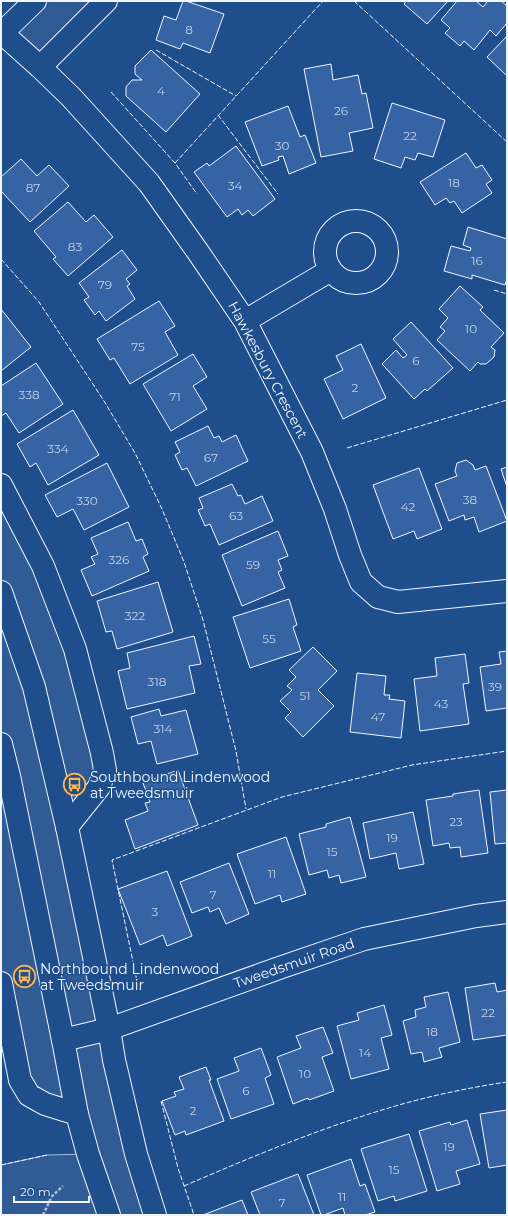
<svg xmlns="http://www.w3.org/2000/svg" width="508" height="1216" viewBox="0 0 508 1216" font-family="Montserrat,sans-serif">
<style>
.built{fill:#305b95;stroke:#a8bbd7}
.building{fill:#3563a3;stroke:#f2f6ff}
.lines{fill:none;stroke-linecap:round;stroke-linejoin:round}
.minor-casing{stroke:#f2f6ff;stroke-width:24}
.tertiary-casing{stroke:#f2f6ff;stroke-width:24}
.path{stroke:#b3c4dc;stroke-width:2.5;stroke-dasharray:3 2;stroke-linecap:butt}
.minor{stroke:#1f4e8c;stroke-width:22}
.tertiary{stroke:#1f4e8c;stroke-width:22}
.fence{stroke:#f2f6ff;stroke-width:1;stroke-dasharray:5 2;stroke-linecap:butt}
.labels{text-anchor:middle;stroke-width:3;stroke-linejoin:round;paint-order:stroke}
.number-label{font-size:12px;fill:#c3d1e8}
.street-label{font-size:14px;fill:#f2f6ff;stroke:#1f4e8c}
.poi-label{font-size:14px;fill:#f2f6ff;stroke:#1f4e8c;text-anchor:start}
</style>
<rect width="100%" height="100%" fill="#1f4e8c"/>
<path class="built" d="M35,1H106L40,67L2,33Z
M1,485L43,566L105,770L67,827L155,1215H1V1165L47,1155L88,1154L77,1114L29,1095L1,983Z"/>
<path class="building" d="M183,1H186L224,14L210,53L183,43L180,49L156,40L164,16L176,20Z
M406,1H448L427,24L404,4Z
M457,1H476L483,7L488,1H501L507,6V23L496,36L490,30L474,50L464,41L460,46L445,33L450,28L441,20Z
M507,36V76L487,57Z
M151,50L200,94L166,132L126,96V87L132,80H142L135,74V66Z
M331,64L333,80L358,75L362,94L366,93L373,128L349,133L353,151L321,157L304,69Z
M392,103L445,120L433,157L418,153L415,160L405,157L401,168L374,159Z
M288,106L300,137L305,135L316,163L289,174L283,156L278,157L279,160L262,166L245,122Z
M236,146L275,199L253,216L248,210L242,215L238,209L227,217L194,172L207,163L209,166Z
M466,153L476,168L482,165L492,180L486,184L492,193L462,213L454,201L450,203L446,198L435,205L420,182Z
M21,159L37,176L49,165L69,186L30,222L1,191V177Z
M68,202L86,222L94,215L113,237L68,276L53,259L56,257L34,231Z
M468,227L507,239V279L505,285L472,275V279L444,271L451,246L470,251L471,248L463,245Z
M122,250L137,270L126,279L130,284L127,286L135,299L106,321L99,311L95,315L84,300L89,297L79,283Z
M460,286L483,307L480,310L504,333L491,347L495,350L494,357L486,364H480L478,362L470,371L437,340L445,331L440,327L448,318L439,309Z
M159,301L175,326L165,332L178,355L130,384L114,358L110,360L97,339Z
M1,309L31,347L1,371Z
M411,322L453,368L427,391L425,389L414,399L382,364L396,350L403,358L407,355L393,339Z
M361,344L386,398L343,419L324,379L343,370L336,356Z
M193,354L207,377L193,386L207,409L171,431L143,384Z
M36,363L63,404L19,433L6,413L1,416V386Z
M73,410L99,455L48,485L36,463L30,467L17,444Z
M208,426L214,438L219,436L222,442L236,435L248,461L196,486L187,468L182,470L175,455L180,452L175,442Z
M466,460L473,465L475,470L486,466L507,521L479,532L474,517L465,520L464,515L449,521L435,484L457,476L455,471L457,463Z
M107,463L129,507L84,530L73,509L57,517L45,495Z
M507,467V487L501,469Z
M419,468L442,529L417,539L414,531L393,539L373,485Z
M232,484L238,496L241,495L245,504L262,496L273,521L219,545L210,524L205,526L198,510L203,508L199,498Z
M128,522L136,541L142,539L148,554L143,557L149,571L92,596L81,570L95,564L91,557L98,554L91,538Z
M278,531L288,556L278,560L282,570L278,572L285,588L242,606L222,555Z
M158,582L173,632L117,649L112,631L106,632L97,601Z
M289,599L297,625L293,627L301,651L250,668L233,617Z
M194,636L201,664L189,666L195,693L127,709L118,671L130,668L127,653Z
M313,647L337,671L318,690L334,706L303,737L285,718L291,712L280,701L292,690L287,686L296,677L289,670Z
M507,651V708L486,711L480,667L501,664L499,652Z
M465,654L469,683L463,684L469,724L420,731L414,679L437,676L435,658Z
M357,673L386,676L384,695H390L389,699L405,701L401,738L350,732Z
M159,709L161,716L186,710L198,754L157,764L151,741L138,744L131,717Z
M178,770L198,825L135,849L125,820L148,811L145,803L150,802L143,783Z
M479,790L488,853L461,857L460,847L450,848L449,843L433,846L426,800L453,796V794Z
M507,790V843L495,844L490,792Z
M413,812L424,864L399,869L396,853L370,859L363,823Z
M350,817L366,877L341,883L339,875L329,878L327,870L309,875L299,834L326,827V824Z
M286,837L306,894L282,902L280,895L255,904L237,854Z
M229,863L249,914L226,924L219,908L210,912L208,907L192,913L180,882Z
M167,871L192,936L167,946L163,935L140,945L118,889Z
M495,983L497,992L507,990V1035L473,1040L465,988Z
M448,992L460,1042L439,1048L442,1057L424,1062L422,1052L411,1054L403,1021L416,1017L415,1010L426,1007L424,997Z
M384,1005L392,1035L381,1038L389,1069L351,1079L337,1026L359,1020L357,1013Z
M323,1027L333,1053L322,1057L334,1091L309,1100L308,1098L293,1104L277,1057L301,1048L296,1036Z
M261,1048L271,1075L265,1078L274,1104L231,1119L217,1079L239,1071L234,1058Z
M206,1067L211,1080H209L224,1121L186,1135L185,1131L175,1135L162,1101L176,1096L174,1092L184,1089L179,1077Z
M507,1110V1165L489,1168L480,1114Z
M467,1120L480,1164L456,1171L460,1184L437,1191L419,1131L450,1122L451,1125Z
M409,1134L427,1191L395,1201L394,1196L378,1201L361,1149Z
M351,1159L360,1186L365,1184L375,1212L365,1215H345L343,1208L324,1215H321L307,1175Z
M298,1174L314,1215H260L251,1192Z
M242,1200L248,1215H203Z"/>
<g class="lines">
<defs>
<path id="minor" d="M1,32L40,67L71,97L149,183L198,252L245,321L312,452L335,509L350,555L361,582L378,597L398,602L507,591
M2,33L35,1
M40,67L106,1
M325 252a31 31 0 1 1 62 0a31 31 0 1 1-62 0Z
M245,321L331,270
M1,485L43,566L75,649L102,753L105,770L99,787L67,827
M1,983L20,1080L29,1095L45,1104L77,1114
M63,1040L109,1029L282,967L364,939L476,916L507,912"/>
<path id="tertiary" d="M1,592L34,687L67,827L109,1029L114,1060L136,1154L155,1215
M1,744L9,776L63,1040L77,1114L88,1154L109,1215"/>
</defs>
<use href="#minor" class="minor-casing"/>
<use href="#tertiary" class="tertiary-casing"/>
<path class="path" d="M43,1215L52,1196L63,1186"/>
<use href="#minor" class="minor"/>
<use href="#tertiary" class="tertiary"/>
<path class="fence" d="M354,1L507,142
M156,50L236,96
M111,92L175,163L197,194
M218,115L278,194
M175,163L323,1
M1,259L39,302L104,401L135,453L162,509L184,562L203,620L236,751L246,809
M494,290L507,294
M347,448L507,400
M138,986L112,860L282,797L412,765L507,751
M161,1101L178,1168L194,1215
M1,1165L47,1155
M184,1186C256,1155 330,1124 406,1103C439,1094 473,1087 507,1082"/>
</g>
<defs>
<symbol id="bus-ring" viewBox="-11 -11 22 22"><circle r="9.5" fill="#1f4e8c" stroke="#ffb74d" stroke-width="1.5"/><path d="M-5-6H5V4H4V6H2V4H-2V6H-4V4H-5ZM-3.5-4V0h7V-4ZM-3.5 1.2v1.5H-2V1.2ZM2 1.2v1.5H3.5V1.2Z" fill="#ffb74d"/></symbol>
</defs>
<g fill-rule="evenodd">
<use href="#bus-ring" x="62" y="772" width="25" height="25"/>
<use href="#bus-ring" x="12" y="964" width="25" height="25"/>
</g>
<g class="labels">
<g class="number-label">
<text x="189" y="34">8</text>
<text x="161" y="95">4</text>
<text x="341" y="115">26</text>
<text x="410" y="140">22</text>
<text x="282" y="150">30</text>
<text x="454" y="187">18</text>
<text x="235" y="190">34</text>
<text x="33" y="192">87</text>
<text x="75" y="251">83</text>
<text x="477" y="265">16</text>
<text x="105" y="289">79</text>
<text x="471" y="333">10</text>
<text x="138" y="351">75</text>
<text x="416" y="365">6</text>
<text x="355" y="392">2</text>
<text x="29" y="399">338</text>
<text x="175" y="401">71</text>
<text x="58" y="453">334</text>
<text x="211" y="462">67</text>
<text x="470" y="504">38</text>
<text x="87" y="505">330</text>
<text x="408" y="511">42</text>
<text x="236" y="520">63</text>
<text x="119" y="564">326</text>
<text x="253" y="569">59</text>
<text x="135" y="620">322</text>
<text x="269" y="643">55</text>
<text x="157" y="686">318</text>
<text x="495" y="691">39</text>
<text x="305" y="700">51</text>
<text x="441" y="708">43</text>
<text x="378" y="721">47</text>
<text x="163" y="733">314</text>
<text x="456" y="826">23</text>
<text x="392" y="842">19</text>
<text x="332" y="856">15</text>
<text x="272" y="878">11</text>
<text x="213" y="899">7</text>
<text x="155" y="916">3</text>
<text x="488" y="1017">22</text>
<text x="432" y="1036">18</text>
<text x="365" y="1057">14</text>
<text x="305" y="1078">10</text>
<text x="246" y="1095">6</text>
<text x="193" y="1115">2</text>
<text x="449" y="1151">19</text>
<text x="394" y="1174">15</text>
<text x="342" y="1201">11</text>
<text x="282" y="1207">7</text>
</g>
<g class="street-label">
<text transform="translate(268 370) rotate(62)" y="5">Hawkesbury Crescent</text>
<text transform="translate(294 963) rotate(-19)" y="5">Tweedsmuir Road</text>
</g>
<g class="poi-label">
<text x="90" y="782">Southbound Lindenwood<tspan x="90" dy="16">at Tweedsmuir</tspan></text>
<text x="40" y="974">Northbound Lindenwood<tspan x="40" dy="16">at Tweedsmuir</tspan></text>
</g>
</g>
<rect width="508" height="1216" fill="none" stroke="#f2f6ff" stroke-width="4"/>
<path d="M14 1196v6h75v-6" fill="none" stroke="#f2f6ff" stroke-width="2"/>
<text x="20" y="1196" font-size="12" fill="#f2f6ff" stroke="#1f4e8c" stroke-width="3" paint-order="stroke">20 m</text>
</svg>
